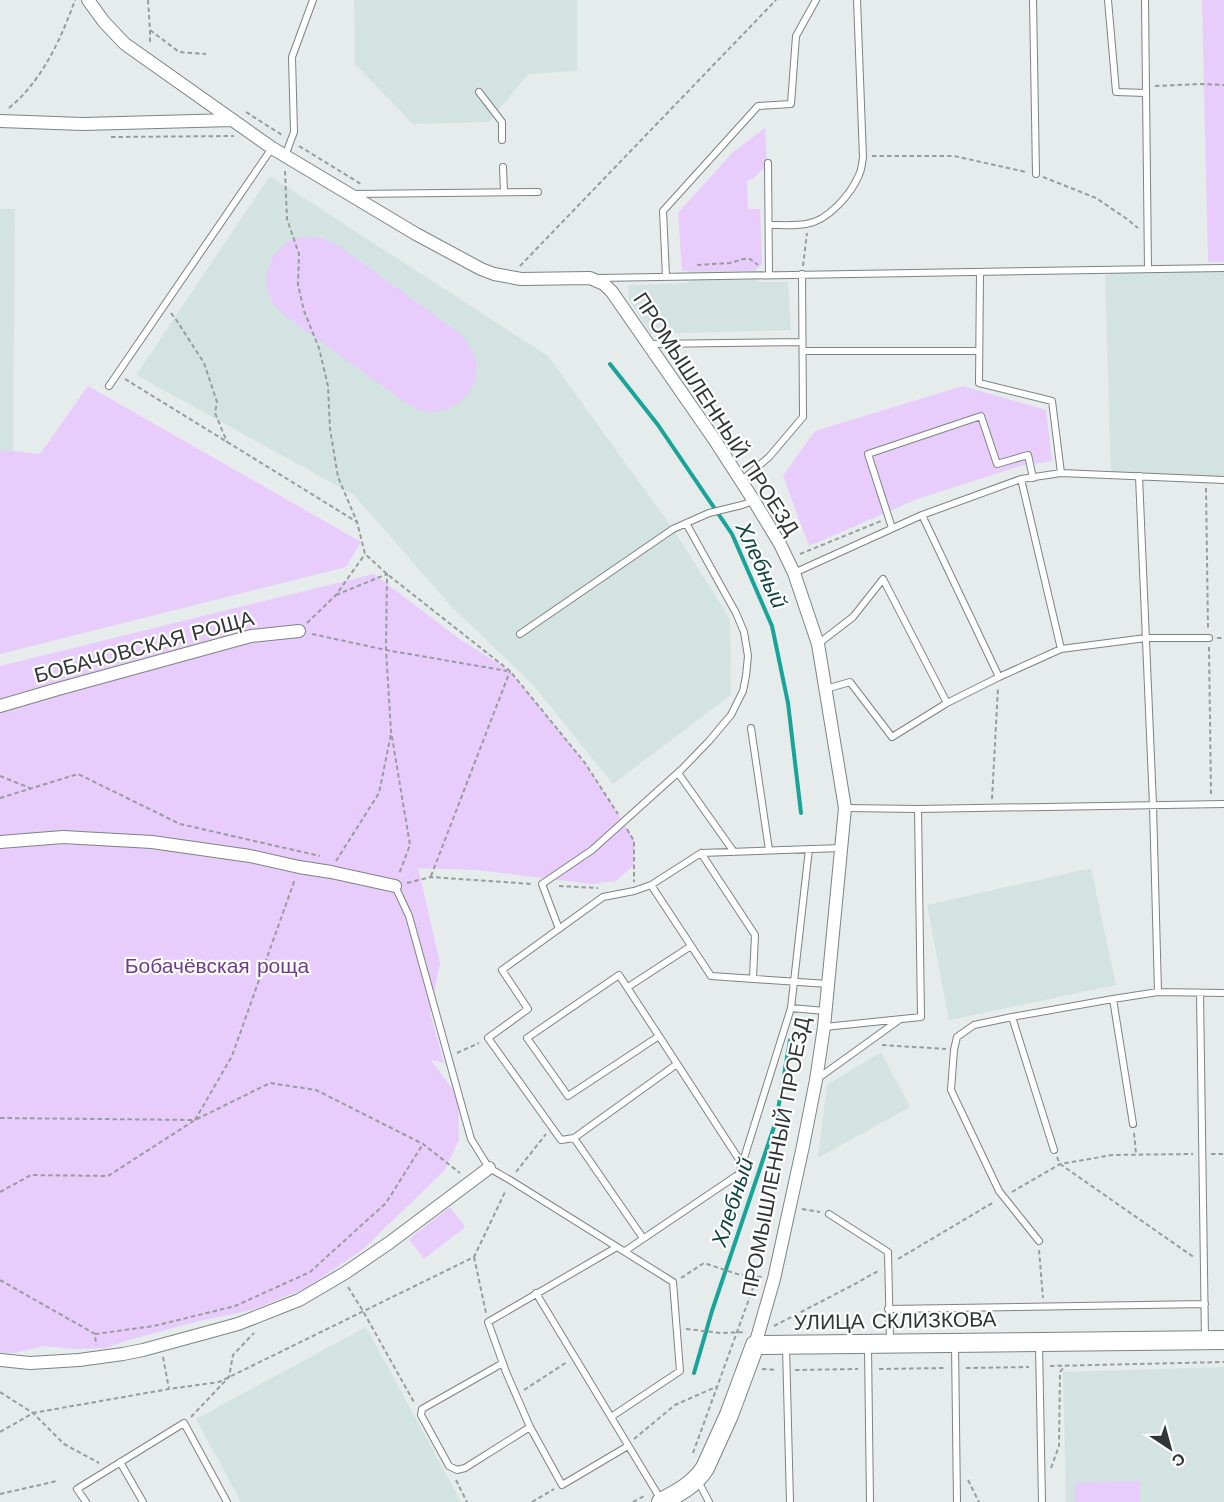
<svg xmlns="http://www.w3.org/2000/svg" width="1224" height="1502" viewBox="0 0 1224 1502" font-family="'Work Sans',sans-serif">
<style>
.built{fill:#d3e3e1}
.green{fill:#e8ccfb}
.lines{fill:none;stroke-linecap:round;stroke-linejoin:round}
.stream{stroke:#19a49a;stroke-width:4}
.lane-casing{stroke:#7d8383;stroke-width:8}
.street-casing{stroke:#7d8383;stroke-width:14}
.secondary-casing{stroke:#7d8383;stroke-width:20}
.path{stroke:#979d9c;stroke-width:2;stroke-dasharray:4.5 3;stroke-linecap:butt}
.lane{stroke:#fff;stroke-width:6}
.street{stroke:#fff;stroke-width:12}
.secondary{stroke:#fff;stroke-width:18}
.labels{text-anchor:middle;stroke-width:4.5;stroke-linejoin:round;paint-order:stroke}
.street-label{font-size:21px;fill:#323535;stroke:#fff}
.park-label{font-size:21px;fill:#703a8d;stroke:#fff}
.water-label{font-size:22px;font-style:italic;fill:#0d4540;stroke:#fff}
</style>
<rect width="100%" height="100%" fill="#e5eceb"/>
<path class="built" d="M354,0H577V71L528,74L489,122L413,124L355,64Z
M270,176L548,356L673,529L730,619L731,695L613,784L534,686L451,606L354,495L136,375Z
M0,209H15L13,451H0Z
M756,267L758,282H788L791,330L651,334L629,300L628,285L688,283L687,269Z
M1224,268V480L1111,475L1105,270Z
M1091,868L1116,985L949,1020L927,905Z
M881,1052L910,1107L818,1158L827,1085Z
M366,1327L461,1502H241L196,1419Z
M1224,1367V1502H1066L1063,1372Z"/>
<path class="green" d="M1202,0H1224V262H1208Z
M765,128L767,168L762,169L754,178L747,181L748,209H760L762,265L755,270L747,271H682L678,213L732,153Z
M303,237L321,238L336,244L459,333C466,341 473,349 476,361C481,390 453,417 424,411C418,410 412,406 406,403L284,315C280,311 277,308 274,304C260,285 267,258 285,244C290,240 297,239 303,237Z
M88,386L361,542L346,567L0,654V451H13L40,454Z
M963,386L1046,410L1052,461L1020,466L917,499L809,546L783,476L815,431Z
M374,574L458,638L510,671L585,763L623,822L634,841L633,866L616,881L592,884L477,870L418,868L440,963L430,1013L444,1063L431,1060L458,1097L459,1140L444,1171L362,1250L306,1288L252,1310L199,1321L129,1340L106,1348L76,1349L44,1346L14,1353H0V666Z
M450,1207L465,1227L424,1259L409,1239Z
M1140,1481V1502H1075V1483Z"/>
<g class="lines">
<path class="stream" d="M610,364L658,425L732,534L772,626L788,703L801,813
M694,1373L712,1311L776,1121L790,1040"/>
<defs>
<path id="lane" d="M1033,0L1036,174
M1108,0L1116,92L1146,93
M1145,0L1148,269
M479,92L502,122V140
M285,156L294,132L292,57L313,0
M768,163L769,275
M503,167L504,192
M353,194L538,192
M769,225C781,225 794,226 806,224C828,221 851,194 859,175C862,169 862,163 863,157L857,0
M980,272L979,383L1052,401L1061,473
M666,276L663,211L758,106L791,104L796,36L816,0
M598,278L1224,268
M648,344L802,342
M803,351H979
M109,386L272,148
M1139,476L1153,805L1158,992
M1021,479L1061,649
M741,481L769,457L803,417L802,274
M922,515L999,677
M892,528L868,454L981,416L997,464L1028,455L1033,478
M794,573L922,515L1021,479L1061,473L1224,480
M520,634L673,529L709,513L742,505L753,501
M818,644L853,617L883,579L947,703
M826,689L850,682L892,737L947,703L999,677L1061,649L1146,638H1209
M751,728L769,850
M678,773L734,852
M845,808L918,809L1224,804
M701,853L755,935L753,978
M651,885L634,891L603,897L502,970L528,1009L488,1038L561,1140L574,1138L677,1064
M395,886L409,916L471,1139L489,1168L510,1180L673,1282L680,1371L611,1417
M559,929L542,884L592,850L682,769L709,741L731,715L743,691L746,676L748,656L744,632L736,613L686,523
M619,975L659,1036L568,1096L527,1038Z
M828,984L711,976L651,885L701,853L841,848
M628,987L691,946
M1200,993L1205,1340
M1113,999L1133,1124
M791,1008L825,1011
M1012,1017L1054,1150
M825,1027L921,1017L918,809
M659,1036L742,1164
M817,1079L899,1020
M574,1138L643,1238
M829,1214L888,1252L890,1340
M1039,1241L999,1191L951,1090L954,1050L957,1037L974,1025L1012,1017L1113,999L1158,992L1224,993
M617,1247L488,1322L506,1372L530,1427L562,1485L628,1446
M625,1251L739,1174L791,1008L809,849
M536,1293L660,1498
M888,1309L1205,1304
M955,1344L957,1502
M1039,1344L1042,1502
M786,1347L790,1502
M868,1347L870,1502
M503,1363L422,1409L421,1415L449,1466L457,1470L465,1468L530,1427
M120,1462L143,1502
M698,1481L709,1502
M86,1502L77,1489L184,1423L227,1502"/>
<path id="street" d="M88,0L104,22L125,44L272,148L416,234L481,269L494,274L521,279L590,278L604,284L612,292L714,439L754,501L780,544L794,573L818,644L845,808L824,1027L816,1080L803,1146L774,1279L755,1345
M0,121L83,124L233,120
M0,706L58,689L251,636L299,631
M0,842L63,837L152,842L250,856L299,867L331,872L395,886
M0,1360L30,1363L79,1360L123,1354L143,1350L238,1324L299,1300L345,1273L389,1243L489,1168"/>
<path id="secondary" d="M661,1502C678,1493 694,1485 705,1468L729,1415L755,1345L1224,1340"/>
</defs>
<use href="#lane" class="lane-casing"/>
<use href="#street" class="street-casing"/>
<use href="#secondary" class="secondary-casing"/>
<path class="path" d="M148,0L150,30V45
M150,30L179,52L206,54
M1155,86L1200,84L1224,85
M9,108C42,81 61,39 75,0
M246,112L282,135
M111,137L234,136
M299,146L361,184
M872,156H954L1026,172
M285,171L287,219L299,254L298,285L304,311L319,348L328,386L330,429L338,477L357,522L365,554L387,574L510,671L585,763L618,814
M1043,177L1096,198L1127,219L1138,228
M697,265L730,263L743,259H750L758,265
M520,266L776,0
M803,266L807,233
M171,313L175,318L204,363L217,402L215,413L227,442
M125,379L357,522
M1206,488L1208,629
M800,554L881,521
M336,595L387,574L386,650L391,731L410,845L399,874
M307,623L336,595L365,554
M312,634L386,650L507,671
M1217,638H1224
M1209,647L1211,794
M0,776L30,788
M0,798L78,774L180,824L320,856
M992,799L998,688
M627,829L634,841V882
M336,861L379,793L391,734
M431,876L510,671
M407,883L431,877L532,884
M559,886L598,888
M882,1045L946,1049
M457,1053L479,1043
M0,1118L195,1120L232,1056L295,879
M1134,1133L1136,1154
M1211,1154H1224
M1057,1157L1060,1164L1195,1258
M516,1172L546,1134
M0,1192L31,1175L108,1176L195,1120L270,1083L316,1090L423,1144L460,1173
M1012,1192L1060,1164L1112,1155L1193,1154
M802,1209L820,1212
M1039,1250L1043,1298
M474,1257L486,1313
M898,1259L994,1202
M681,1278L704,1263L737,1274L762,1277
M0,1280L95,1334L96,1345
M348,1287L363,1311L415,1404
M774,1326L853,1285L878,1271
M686,1329L721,1333L746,1332
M95,1334L154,1326L235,1306L310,1272L386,1203L423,1144
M163,1357L169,1389
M1050,1366L1224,1362
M966,1368L1029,1367
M762,1369L777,1370
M879,1369L945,1368
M795,1370L858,1369
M524,1390L567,1362
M0,1392L33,1413L64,1444L99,1463
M191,1417L229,1377L233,1355L254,1333
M0,1432L33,1413L169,1389L219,1382L474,1257L506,1190
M634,1439L675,1405L718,1386
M693,1453L757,1277
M1051,1468L1059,1446L1060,1372L1065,1366
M456,1480L467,1502
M968,1480L979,1502
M0,1494L57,1481
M532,1502L554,1489
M633,1502L646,1495"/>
<use href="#lane" class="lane"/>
<use href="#street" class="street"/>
<use href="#secondary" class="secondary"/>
</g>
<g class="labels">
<g class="street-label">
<text transform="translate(716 414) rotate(57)" y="7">ПРОМЫШЛЕННЫЙ ПРОЕЗД</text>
<text transform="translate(144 647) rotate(-15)" y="7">БОБАЧОВСКАЯ РОЩА</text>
<text transform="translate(776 1157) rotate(-79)" y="7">ПРОМЫШЛЕННЫЙ ПРОЕЗД</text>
<text transform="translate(895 1321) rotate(-1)" y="7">УЛИЦА СКЛИЗКОВА</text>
</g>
<g class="park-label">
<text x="217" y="973">Бобачёвская роща</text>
</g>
<g class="water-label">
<text transform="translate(762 565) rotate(65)" y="8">Хлебный</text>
<text transform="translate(732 1202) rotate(-72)" y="8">Хлебный</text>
</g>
</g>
<g transform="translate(1170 1448) rotate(144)" stroke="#ffffff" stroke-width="4.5" paint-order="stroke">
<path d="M0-4.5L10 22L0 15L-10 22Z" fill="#323535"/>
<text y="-9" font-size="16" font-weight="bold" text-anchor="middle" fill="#323535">С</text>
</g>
</svg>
